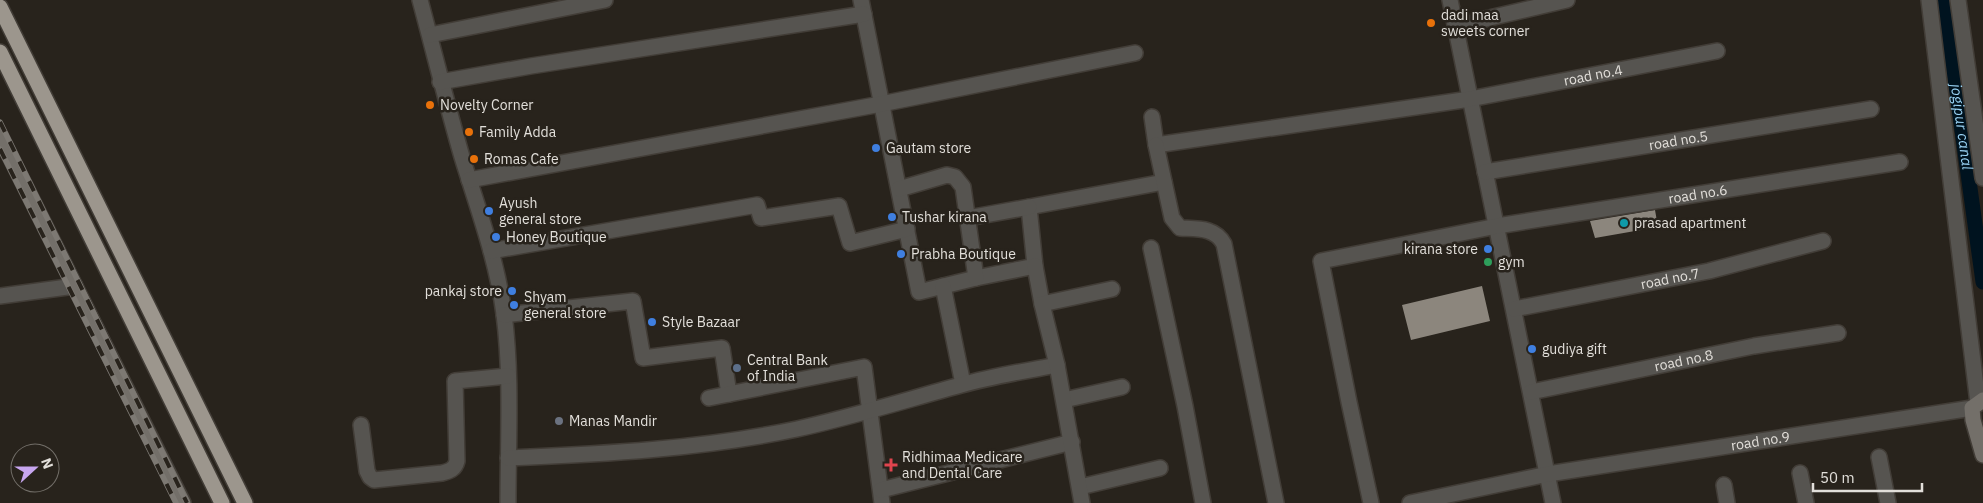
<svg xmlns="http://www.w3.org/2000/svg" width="1983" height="503" viewBox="0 0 1983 503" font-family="'IBM Plex Sans',sans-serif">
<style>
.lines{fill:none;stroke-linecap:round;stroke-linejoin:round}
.canal{stroke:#00131f;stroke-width:15}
.building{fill:#8c867d}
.street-casing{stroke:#423d37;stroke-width:18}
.secondary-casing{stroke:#423d37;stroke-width:18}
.highway-casing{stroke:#423d37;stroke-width:18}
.street{stroke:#565450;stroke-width:15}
.secondary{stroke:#736f69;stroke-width:15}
.highway{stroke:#9c968d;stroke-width:15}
.rail-casing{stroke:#7d7973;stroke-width:5.5}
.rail{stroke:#28231c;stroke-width:4;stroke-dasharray:11;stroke-linecap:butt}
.food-dot{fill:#e8710a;stroke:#28231c;stroke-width:2}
.shop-dot{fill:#3f7fe0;stroke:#28231c;stroke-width:2}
.culture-dot{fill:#0f9aa8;stroke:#28231c;stroke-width:2}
.leisure-dot{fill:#2e9e5b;stroke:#28231c;stroke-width:2}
.service-dot{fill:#5c6f8a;stroke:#28231c;stroke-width:2}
.worship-dot{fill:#6b7280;stroke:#28231c;stroke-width:2}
.health-dot{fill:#e0444e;stroke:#28231c;stroke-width:2}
.labels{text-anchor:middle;stroke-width:5;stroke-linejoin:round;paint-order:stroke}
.poi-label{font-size:14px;fill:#e2dfda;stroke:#28231c;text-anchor:start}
.street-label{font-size:14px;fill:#e2dfda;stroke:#28231c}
.water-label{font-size:15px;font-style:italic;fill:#99d3f5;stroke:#28231c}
</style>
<rect width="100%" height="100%" fill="#28231c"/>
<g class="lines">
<path class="canal" id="s1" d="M1944,0L1983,282"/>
</g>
<path class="building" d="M1655,210L1658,227L1595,238L1590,221Z
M1482,286L1490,321L1411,340L1402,305Z"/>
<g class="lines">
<defs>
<g id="street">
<path d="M420,0C434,52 447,105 462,157C478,209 497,260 504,314C512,376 508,440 508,503"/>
<path d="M861,0L919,292L976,278L1035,266L1029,207L1164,182"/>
<path d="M1450,0L1553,503"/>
<path d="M1929,0L1978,403"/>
<path d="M1958,0L1983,178"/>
<path d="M1455,26L1567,0"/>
<path d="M430,35L605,0"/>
<path d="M440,82L531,66L864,14"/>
<path id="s2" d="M1152,117L1156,145L1470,99L1717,51"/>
<path d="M1156,145L1172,218L1180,228C1197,229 1215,227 1224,244L1276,503"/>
<path id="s3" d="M1485,172L1871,109"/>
<path d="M469,180L881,104L1135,53"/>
<path d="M899,189L947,175L955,177L963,187L976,278"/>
<path d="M968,218L1029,207"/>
<path d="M1151,248L1185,406L1203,503"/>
<path d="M491,251L757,205L761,218L839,206L850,243L907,229"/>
<path d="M1035,266L1042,304"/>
<path d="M943,286L963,384"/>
<path d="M0,296L75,286"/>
<path id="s4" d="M1514,309L1709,271L1823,241"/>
<path d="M504,315L633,301L643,358L722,348L729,394"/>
<path id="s5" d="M1531,392L1754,346L1838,333"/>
<path d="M709,398L864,367L882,503"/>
<path d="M1064,400L1122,387"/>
<path d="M361,425L367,471L370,477L374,480L442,473C450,471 455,469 457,461L455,381L508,376"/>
<path d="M1879,457L1888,503"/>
<path d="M508,458C604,454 702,449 797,429C852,417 906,400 961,385C993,376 1025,371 1057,365"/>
<path d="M1800,473L1806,503"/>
<path d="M1724,485L1727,503"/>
<path d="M1080,487L1160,468"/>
<path d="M881,490L1072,442"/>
<path d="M1082,503L1057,365L1042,304L1112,289"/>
<path id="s6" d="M1371,503L1349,402L1321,261L1497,226L1900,162"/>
<path id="s7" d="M1410,503L1548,474L1972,408"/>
</g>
<path id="secondary" d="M0,136L183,503
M1983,400L1972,408L1973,420L1983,455"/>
<path id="highway" d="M0,7L245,503
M0,52L222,503"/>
</defs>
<use href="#street" class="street-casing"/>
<use href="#secondary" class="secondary-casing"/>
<use href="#highway" class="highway-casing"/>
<use href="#street" class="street"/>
<use href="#secondary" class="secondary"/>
<use href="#highway" class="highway"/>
<defs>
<path id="rail" d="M0,122L187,503
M0,149L176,503"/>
</defs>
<use href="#rail" class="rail-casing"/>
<use href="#rail" class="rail"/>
</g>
<g class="food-dot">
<circle cx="1431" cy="23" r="5"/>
<circle cx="430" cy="105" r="5"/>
<circle cx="469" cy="132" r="5"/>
<circle cx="474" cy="159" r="5"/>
</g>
<g class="shop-dot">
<circle cx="876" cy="148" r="5"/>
<circle cx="489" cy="211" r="5"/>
<circle cx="892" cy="217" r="5"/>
<circle cx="496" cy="237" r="5"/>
<circle cx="1488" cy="249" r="5"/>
<circle cx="901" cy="254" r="5"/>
<circle cx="512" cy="291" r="5"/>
<circle cx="514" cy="305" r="5"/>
<circle cx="652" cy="322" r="5"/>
<circle cx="1532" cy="349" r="5"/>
</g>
<circle class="culture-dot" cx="1624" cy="223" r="5"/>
<circle class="leisure-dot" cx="1488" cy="262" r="5"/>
<circle class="service-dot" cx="737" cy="368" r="5"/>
<circle class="worship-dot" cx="559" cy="421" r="5"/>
<path class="health-dot" d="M888.5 457.5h5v5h5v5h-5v5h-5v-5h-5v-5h5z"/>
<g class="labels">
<g class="poi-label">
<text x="1441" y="20">dadi maa<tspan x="1441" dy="16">sweets corner</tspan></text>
<text x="440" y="110">Novelty Corner</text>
<text x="479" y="137">Family Adda</text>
<text x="886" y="153">Gautam store</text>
<text x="484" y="164">Romas Cafe</text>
<text x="499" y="208">Ayush<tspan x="499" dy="16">general store</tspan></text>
<text x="902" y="222">Tushar kirana</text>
<text x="1634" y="228">prasad apartment</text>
<text x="506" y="242">Honey Boutique</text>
<text x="1478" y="254" text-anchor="end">kirana store</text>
<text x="911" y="259">Prabha Boutique</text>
<text x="1498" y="267">gym</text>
<text x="502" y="296" text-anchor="end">pankaj store</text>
<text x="524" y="302">Shyam<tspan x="524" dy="16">general store</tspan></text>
<text x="662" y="327">Style Bazaar</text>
<text x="1542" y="354">gudiya gift</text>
<text x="747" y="365">Central Bank<tspan x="747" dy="16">of India</tspan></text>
<text x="569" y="426">Manas Mandir</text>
<text x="902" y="462">Ridhimaa Medicare<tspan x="902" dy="16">and Dental Care</tspan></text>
</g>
<g class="street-label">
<text dy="5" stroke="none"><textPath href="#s2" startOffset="471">road no.4</textPath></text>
<text dy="5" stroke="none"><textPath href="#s3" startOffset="196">road no.5</textPath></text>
<text dy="5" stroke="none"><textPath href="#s6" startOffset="630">road no.6</textPath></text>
<text dy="5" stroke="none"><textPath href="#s4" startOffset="159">road no.7</textPath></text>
<text dy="5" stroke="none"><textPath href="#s5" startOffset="156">road no.8</textPath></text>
<text dy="5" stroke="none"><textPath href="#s7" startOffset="356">road no.9</textPath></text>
</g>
<g class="water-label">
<text dy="5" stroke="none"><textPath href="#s1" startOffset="128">jogipur canal</textPath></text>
</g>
</g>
<g transform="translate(35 468) rotate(69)"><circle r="24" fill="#28231c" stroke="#726e68"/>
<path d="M0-4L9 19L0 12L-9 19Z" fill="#c7a6ef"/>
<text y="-8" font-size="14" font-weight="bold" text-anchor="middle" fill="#e2dfda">N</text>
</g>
<path d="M1813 483v8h109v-8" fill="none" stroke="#e2dfda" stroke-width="2.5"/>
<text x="1820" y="483" font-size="15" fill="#e2dfda" stroke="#28231c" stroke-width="4" paint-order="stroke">50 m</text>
</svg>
